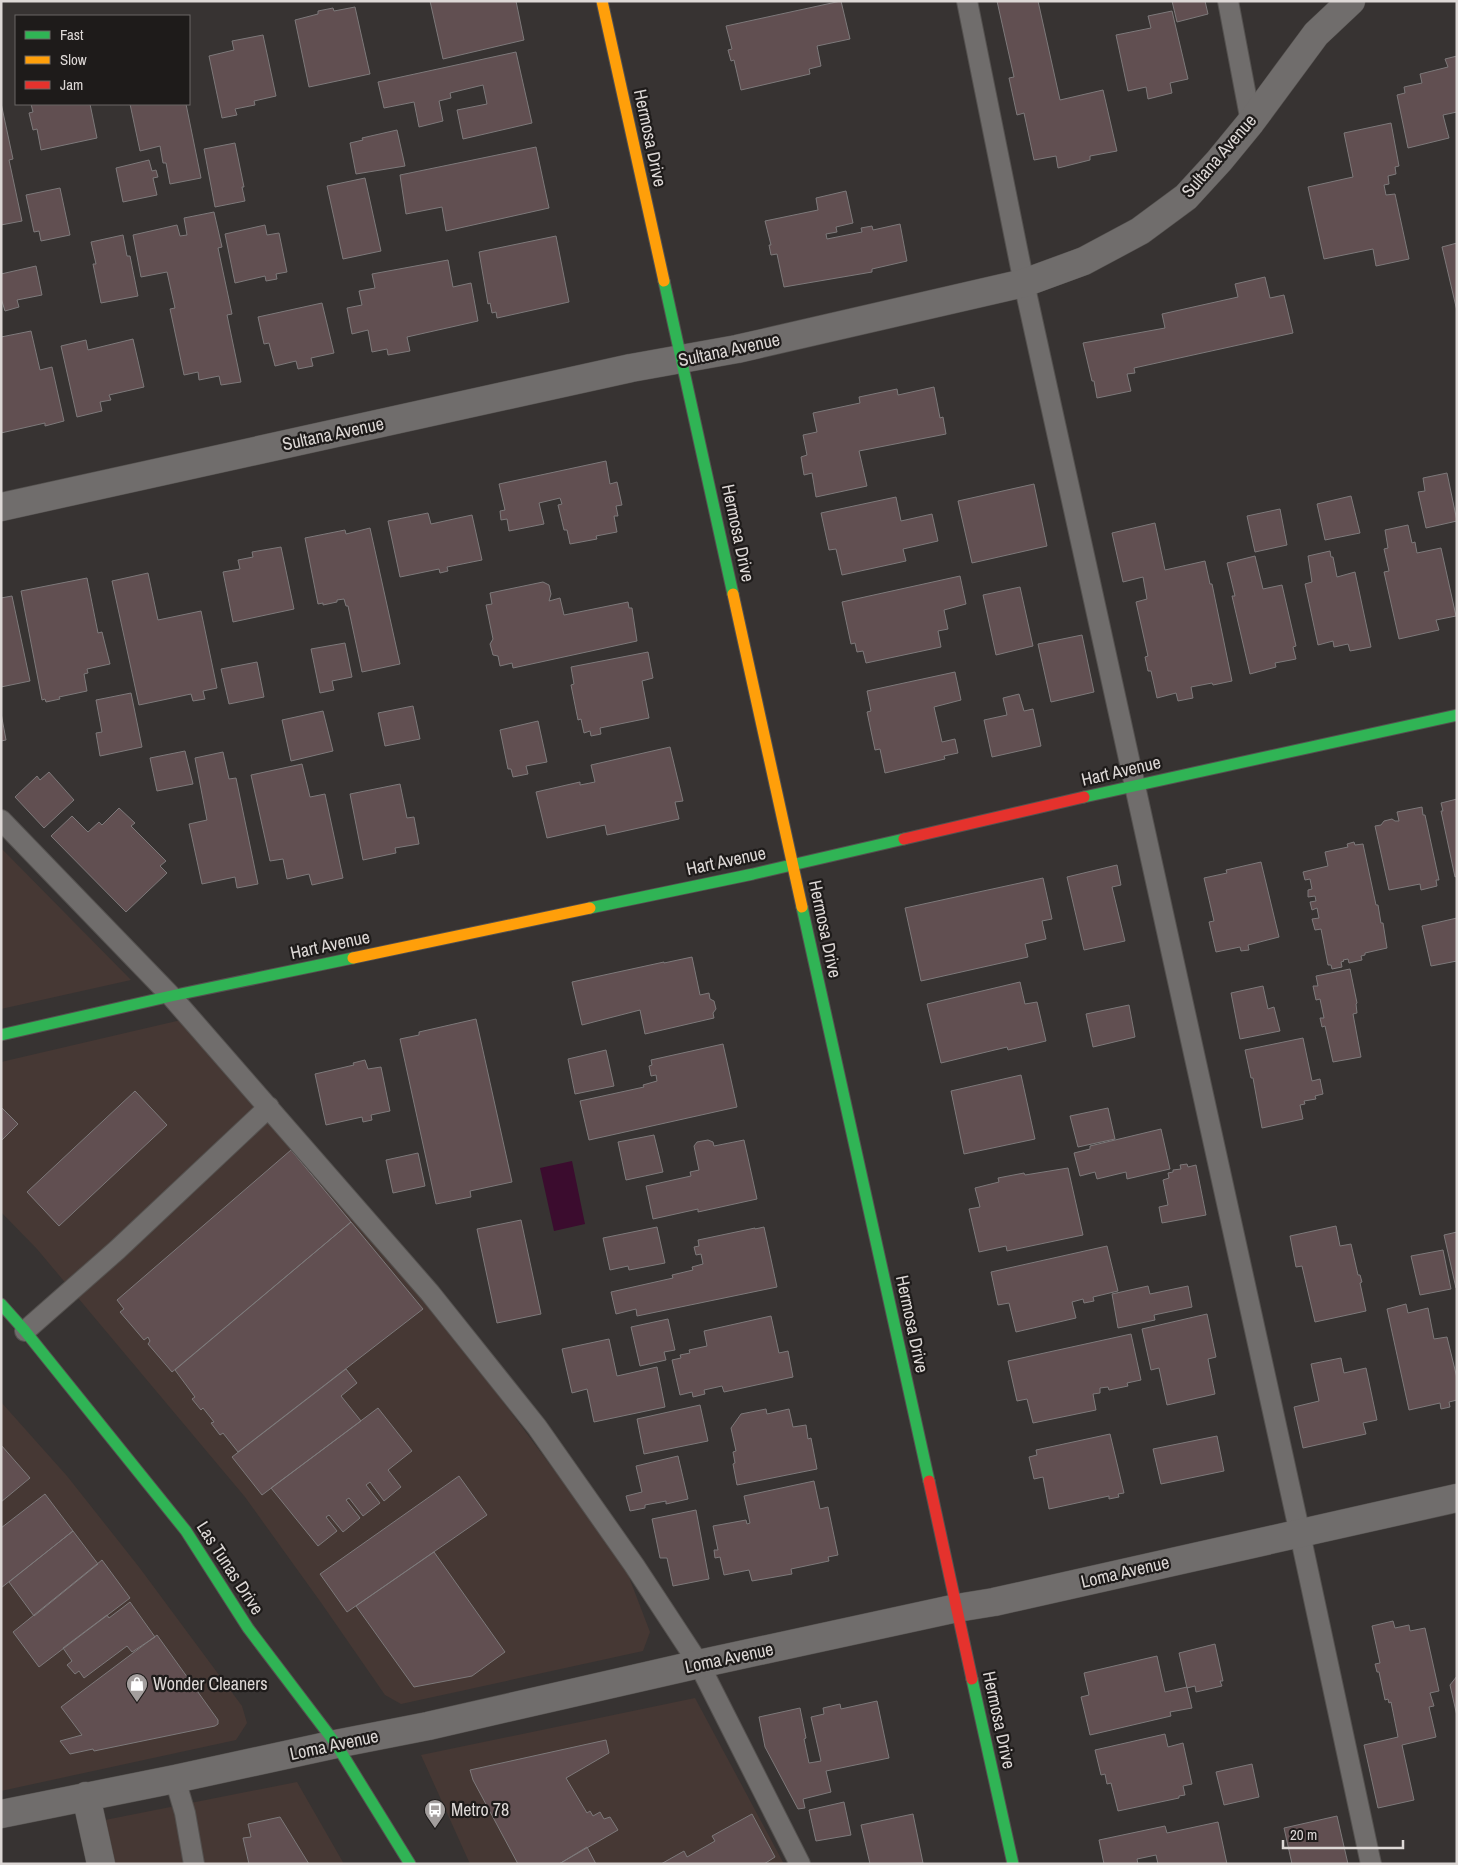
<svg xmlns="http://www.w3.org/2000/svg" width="1458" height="1865" viewBox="0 0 1458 1865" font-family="'Archivo Narrow',sans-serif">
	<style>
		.built { fill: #463834 }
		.water { fill: #3b0c2e }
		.building { fill: #614f51; stroke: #7d797a }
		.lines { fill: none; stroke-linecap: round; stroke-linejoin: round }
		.lane-casing { stroke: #54514f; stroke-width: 22 }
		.street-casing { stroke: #54514f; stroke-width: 29 }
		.fast-casing { stroke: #54514f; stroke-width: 13 }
		.slow-casing { stroke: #54514f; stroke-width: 13 }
		.jam-casing { stroke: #54514f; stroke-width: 13 }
		.lane { stroke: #706d6c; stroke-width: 20 }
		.street { stroke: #706d6c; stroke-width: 28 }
		.fast { stroke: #30b455; stroke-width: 11 }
		.slow { stroke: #ff9f0a; stroke-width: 11 }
		.jam { stroke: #e5322d; stroke-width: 11 }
		.labels { text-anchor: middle; stroke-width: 4.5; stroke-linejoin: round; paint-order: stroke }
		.street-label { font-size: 18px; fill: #ddd8d6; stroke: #1e1b1a }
		.poi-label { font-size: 18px; fill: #ddd8d6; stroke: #1e1b1a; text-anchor: start }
	</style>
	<rect width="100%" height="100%" fill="#373332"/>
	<path class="built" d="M1 848 131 980 1 1009Z
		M181 1020 425 1297 624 1564 650 1632 643 1651 401 1704 385 1695 322 1604 245 1497 37 1249 1 1212V1062Z
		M1 1402 67 1476 139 1567 242 1706 247 1723 236 1740 1 1791Z
		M695 1698 784 1864H470L421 1755Z
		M297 1782 344 1864H115L105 1820Z"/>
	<path class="water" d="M572 1161 585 1224 554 1231 540 1168Z"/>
	<path class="building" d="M430 1H516L524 40 443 59Z
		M841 1 850 39 817 46 821 66 809 69 810 74 741 90 734 60 731 61 728 50 732 49 726 26Z
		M997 1H1038L1060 100 1103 90 1117 151 1090 156V160L1058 168 1056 156 1034 160 1024 113 1017 115 1009 78 1014 77Z
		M1172 1H1205L1208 14 1177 22Z
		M355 7 370 74 309 87 295 20 318 14V11L333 8 334 11Z
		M1172 11 1188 79 1170 83 1172 93 1148 99 1146 87 1128 91 1116 35 1151 28 1148 16Z
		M263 35 276 96 254 101 255 105 235 109 237 115 222 118 209 56 234 50 232 41Z
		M516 52 532 123 463 139 457 110 487 104 483 85 450 93 451 98 439 101 443 121 419 127 414 102 384 108 378 82Z
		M1457 56V112L1443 115 1449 138 1408 148 1397 95 1405 93 1404 87 1422 83 1420 74 1448 67 1445 59Z
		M1 103 13 159 9 160 22 221 1 225Z
		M31 104H90L97 138 41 150 37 129 33 130 29 113 33 112Z
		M130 104H186L201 178 170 184 166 163H163L160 146 140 151Z
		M1391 123 1399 166 1395 167 1396 174 1388 176 1389 184 1384 185 1386 195 1395 194 1409 259 1376 266 1373 249 1324 259 1308 187 1353 177 1344 133Z
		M397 130 405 166 356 174 350 143 363 140 362 138Z
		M235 143 244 187H242L245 201 215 207 204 149Z
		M536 147 549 208 446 231 442 207 406 214 400 175Z
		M149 160 152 171 156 170 158 177 153 178 157 195 123 202 116 168Z
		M365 178 381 251 343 259 327 186Z
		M60 188 70 235 41 241 39 231 34 232 26 195Z
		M846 191 853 223 836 227 837 232 826 234 827 239 862 232 861 228 872 226 873 230 900 224 907 261 872 269V272L784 287 777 254 771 255 769 245H771L765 221 818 210 816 198Z
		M214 212 222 247 218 248 232 314 227 315 241 382 221 385 219 376 199 380 198 372 184 375 170 309 175 308 167 272 141 277 133 235 177 225 180 236 187 235 184 218Z
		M265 225 267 235 279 233 287 272 276 274 277 279 266 281 265 276 235 283 225 234Z
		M123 235 127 256H130L138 296 101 303 93 264H96L91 242Z
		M556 236 569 302 497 318 496 312 492 313 490 303 488 304 479 252Z
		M1457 243V311L1442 247Z
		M448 260 453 287 471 283 478 321 407 337 410 351 388 355 387 349 372 352 368 330 352 334 347 308 362 305 359 291 375 288 372 274Z
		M36 266 42 295 17 300 19 307 5 311 1 298V274Z
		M1265 277 1270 298 1284 295 1293 333 1134 368 1135 373 1127 374 1131 391 1097 398 1094 381H1092L1083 343 1165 328 1162 314 1238 297 1235 284Z
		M322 303 334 353 311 358 313 366 298 369 296 361 275 366 269 343 264 344 258 317Z
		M31 331 40 370 52 367 64 421 45 426V423L1 433V337Z
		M133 339 144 387 109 395 111 400 100 402 102 411 77 417 61 346 86 340 88 350Z
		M934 387 940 418 943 417 946 434 859 451 867 486 816 497 812 473 804 475 801 457 807 455 803 435 817 432 813 413 860 403 859 397 897 389 898 395Z
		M606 461 610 484 617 482 622 505 616 506 618 516H614L617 532 596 536 597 539 570 544 567 530H564L558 505 562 504 560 498 539 503 544 524 509 531 507 519 501 520 500 511 505 510 499 484Z
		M1447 473 1457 521 1426 528 1418 492 1425 491 1423 478Z
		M1034 484 1047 546 972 563 958 501Z
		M1351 496 1360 533 1325 540 1317 504Z
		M896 497 901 521 932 514 938 541 903 549 906 561 842 575 836 549 829 550 821 513Z
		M1280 509 1287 545 1255 552 1247 516Z
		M428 513 431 524 472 515 482 560 447 567 448 571 440 573 439 569 400 577 388 521Z
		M1155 523 1165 570 1205 561 1210 584H1212L1232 681 1213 685 1212 683 1191 687 1193 698 1178 701 1176 693 1157 698 1151 671H1148L1145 657 1148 656 1136 602 1147 599 1143 577 1123 582 1112 533Z
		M1408 525 1412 543 1415 542 1417 553 1441 548 1456 616 1436 620 1439 630 1399 639 1384 572 1389 571 1384 549 1388 548 1385 530Z
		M370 528 400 664 362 672 348 606H346L344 599 337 600V602L323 605V603L318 604 305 538 345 530 346 534Z
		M281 547 294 609 233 622 223 572 240 569 238 560 253 557 252 552Z
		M1330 551 1331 557H1333L1337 577 1355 572 1371 647 1350 651 1348 644 1334 647 1333 641 1318 645 1305 584 1312 582 1308 556Z
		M1255 556 1263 589 1282 585 1296 646 1293 647 1296 659 1275 663 1276 667 1250 674 1232 596H1235L1227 563Z
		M148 573 158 620 201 611 217 688 203 691 205 699 193 701 191 694 139 705 112 581Z
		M960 576 966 604 944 610 948 629 938 631 941 647 866 663 863 651 857 652 855 643 851 644 842 602Z
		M87 578 98 633 102 632 110 664 87 669 88 673 84 674 87 691 59 697 60 699 46 702 45 699 42 700 21 591Z
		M543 582 549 585 551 594 549 601 560 598 564 615 628 602 629 608H632L637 641 513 668 512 663 500 666 498 656 493 655 490 644 493 639 486 605 492 604 490 593Z
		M1020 587 1033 646 996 655 983 595Z
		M12 596 30 681 1 687V598Z
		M1082 635 1094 692 1051 702 1038 644Z
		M345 643 352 677 332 681 334 690 320 693 311 649Z
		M648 652 653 678 642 681 649 718 600 728 601 734 591 736 590 731 584 733 581 719 578 720 571 685 574 684 571 667Z
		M257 662 264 697 229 704 221 669Z
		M955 672 961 700 934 707 942 742 955 739 958 753 944 756 945 759 885 773 880 749 875 750 867 712 871 711 867 691Z
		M131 693 142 747 100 756 96 733 102 732 96 700Z
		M1019 694 1024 711 1033 709 1041 746 992 757 984 720 1007 715 1003 698Z
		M413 706 420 739 385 746 378 713Z
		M323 711 333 751 291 761 282 720Z
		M1 713 6 740 1 741Z
		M538 721 547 762 526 766 528 774 513 777 511 769H508L500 730Z
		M670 747 683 801 675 802 679 819 607 835 605 825 547 838 536 792 580 782V785L595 782 591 765Z
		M185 751 193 784 157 791 150 758Z
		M223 752 229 779 236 778 258 884 237 888 235 877 202 884 189 824 207 820 195 758Z
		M302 764 310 797 325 794 343 878 312 885 309 874 287 879 283 859 270 861 251 775Z
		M49 772 74 800 44 828 15 797 37 776 40 780Z
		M400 784 407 818 414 817 419 844 395 848 396 853 363 860 350 794Z
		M1457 799V876L1455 877 1441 811H1443L1441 803Z
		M1422 807 1423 815H1425L1439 880H1436L1437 886 1421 890 1420 884 1389 890 1375 826 1381 825 1384 821 1392 819 1395 821H1399L1397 812Z
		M119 808 135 823 131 826 166 861 160 866 167 873 126 912 51 836 72 816 88 832 99 822 102 825Z
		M1354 842 1355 845 1363 844 1376 905H1378L1381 923H1383L1387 948 1365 953V955L1361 956 1362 960 1349 963 1348 959 1343 960 1344 961 1341 962 1342 967 1332 969 1331 965H1328L1321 929 1315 930 1312 919 1319 918 1317 908 1312 910 1310 902 1316 901 1315 896 1308 897V890L1312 889 1310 879 1305 880 1303 872 1328 866 1325 852 1348 847 1347 844Z
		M1261 862 1279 937 1248 945 1249 950 1241 951 1240 947 1216 952 1209 922 1214 921 1204 878 1227 873 1226 870Z
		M1117 865 1121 885 1112 887 1125 941 1084 950 1067 877Z
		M1043 878 1052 919 1042 921 1046 939 1025 944 1028 957 921 981 905 908Z
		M1457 918V961L1431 966 1422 926Z
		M692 957 700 995 709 993 710 999 714 1001 716 1009 713 1013 714 1018 645 1034 640 1010 582 1025 572 982 664 962V963Z
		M1350 969 1357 1003 1356 1004 1357 1013 1353 1014 1361 1057 1333 1062 1325 1026 1322 1027 1320 1018H1324L1320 999 1316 1000 1313 986H1318L1316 976Z
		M1020 982 1025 1004 1037 1002 1046 1041 1008 1050 1007 1047 941 1063 927 1004Z
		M1263 986 1268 1009 1274 1007 1280 1031 1240 1039 1231 993Z
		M1129 1005 1135 1037 1093 1047 1086 1014Z
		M476 1019 512 1182 470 1191 471 1197 436 1204 400 1039 419 1035V1032Z
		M1303 1038 1312 1081 1320 1079 1323 1094 1315 1096 1316 1099 1304 1101 1305 1104 1300 1105 1303 1119 1262 1128 1253 1078H1251L1245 1050Z
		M723 1044 737 1107 589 1140 580 1101 644 1087 643 1085 657 1081 656 1075 651 1076 649 1066 652 1065 651 1060Z
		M606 1050 614 1086 575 1094 568 1059Z
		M365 1060 368 1069 381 1067 390 1111 371 1115 372 1120 363 1122 362 1117 326 1125 315 1074 354 1065 353 1063Z
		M1021 1075 1035 1139 964 1154 951 1091Z
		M135 1091 167 1125 59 1226 27 1192Z
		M1 1107 18 1124 1 1141Z
		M1108 1108 1115 1139 1078 1147 1070 1116Z
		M1161 1129 1170 1169 1127 1179 1126 1172 1097 1179 1095 1172 1080 1176 1074 1153 1090 1149V1146Z
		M654 1135 663 1172 626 1180 618 1142Z
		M708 1140 713 1142 714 1146 744 1140 757 1199 698 1212V1209L653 1219 646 1186 691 1176 690 1172 699 1170 694 1146 697 1142Z
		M291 1150 351 1222 172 1372 148 1344 150 1341 148 1337 144 1340 120 1312 124 1309 117 1300Z
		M418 1153 425 1186 393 1193 386 1160Z
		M1187 1164 1188 1167 1196 1165 1206 1215 1162 1223 1159 1207 1168 1205 1163 1180 1169 1178 1168 1173 1173 1172V1170L1181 1169 1180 1165Z
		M1068 1168 1083 1235 1007 1251 1006 1246 979 1252 969 1209 980 1207 975 1188 999 1182 998 1178 1024 1173 1025 1175Z
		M521 1220 541 1314 497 1323 477 1229Z
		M351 1222 423 1309 238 1452 223 1433 220 1435 211 1423 214 1422 203 1408 201 1410 192 1399 195 1397 175 1370Z
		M1336 1226 1340 1246 1351 1244 1358 1275H1360L1362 1282 1360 1283 1366 1311 1315 1322 1302 1266 1296 1267 1290 1236Z
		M657 1227 665 1263 629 1270 628 1266 610 1270 603 1238Z
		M764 1227 777 1287 637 1316 636 1309 616 1314 611 1292 673 1278 672 1275 693 1270 692 1267 703 1264 701 1254 696 1255 694 1247 699 1246 698 1240 755 1228V1229Z
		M1457 1232V1287L1456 1288 1444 1235Z
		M1107 1246 1118 1291 1093 1297 1094 1301 1084 1303 1083 1299 1072 1302 1076 1318 1016 1332 1009 1303 998 1305 991 1272Z
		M1443 1250 1451 1289 1420 1295 1411 1256Z
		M1148 1286 1150 1294 1188 1286 1192 1307 1154 1315 1155 1320 1118 1328 1112 1294Z
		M1406 1304 1408 1313 1428 1308 1434 1339 1447 1337 1457 1378V1400L1449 1402 1450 1407 1441 1409 1440 1403 1409 1410 1387 1309Z
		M1207 1314 1216 1357 1208 1359 1215 1394 1167 1405 1159 1368 1151 1370 1142 1329Z
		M771 1316 779 1353 788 1351 793 1377 724 1392 722 1386 704 1390 705 1394 693 1397 692 1392 680 1395 672 1360 681 1358 680 1355 690 1353 689 1350 707 1346 704 1331Z
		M668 1319 675 1350 664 1352 666 1360 640 1366 631 1327Z
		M1131 1334 1141 1380 1127 1383 1128 1386 1109 1390 1108 1387 1100 1388V1393L1093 1394 1096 1410 1033 1423 1027 1399 1017 1401 1008 1361Z
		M609 1339 617 1376 657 1367 665 1407 594 1422 587 1389 572 1393 562 1349Z
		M1341 1358 1344 1373 1366 1368 1377 1420 1363 1423 1366 1434 1303 1448 1294 1407 1319 1401 1311 1364Z
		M346 1369 357 1383 341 1396 361 1421 262 1495 232 1457Z
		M700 1405 708 1441 644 1454 637 1419Z
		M378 1408 412 1451 388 1470 401 1487 384 1501 370 1482 366 1485 380 1503 363 1516 349 1498 346 1500 360 1518 343 1532 329 1515 326 1517 337 1531 318 1546 271 1488Z
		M766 1409 767 1414 789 1409 793 1427 806 1425 808 1439 811 1438 817 1469 737 1485 733 1464 735 1463 733 1452 736 1451 731 1428 741 1414Z
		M1110 1434 1124 1493 1118 1494 1119 1497 1109 1499V1496L1049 1509 1043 1477 1034 1479 1029 1457 1037 1455 1036 1450Z
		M1217 1436 1224 1471 1161 1484 1153 1449Z
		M1 1445 30 1478 1 1502Z
		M678 1456 688 1499 666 1504V1501L645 1505V1508L630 1511 626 1496 642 1492 636 1466Z
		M459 1476 487 1515 347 1612 320 1574Z
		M814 1481 820 1509 828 1507 838 1555 828 1557 829 1561 791 1569 792 1574 752 1581 749 1570 724 1575 720 1557 715 1558 714 1550H718L713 1526 746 1520 747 1524 750 1523 744 1496Z
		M45 1494 73 1531 1 1588V1528Z
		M696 1510 709 1579 673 1586 667 1558H660L652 1519Z
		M73 1531 98 1564 34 1616 9 1582Z
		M434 1552 505 1652 472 1676 414 1687 356 1606Z
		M102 1560 130 1598 39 1667 13 1632Z
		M130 1602 155 1637 132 1652 127 1646 84 1678 79 1671 75 1674 67 1665 72 1661 63 1648 107 1615 109 1618Z
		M1393 1621 1395 1628 1409 1625 1410 1631 1425 1628 1439 1691 1430 1693 1434 1706 1429 1707 1436 1737 1402 1745 1414 1800 1378 1808 1364 1745 1398 1737 1391 1702 1389 1703 1388 1699 1385 1700 1379 1672H1377L1375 1664 1380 1663 1372 1626Z
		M157 1635 218 1720V1724L215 1726 94 1751 93 1749 70 1754 60 1741 82 1735 61 1707Z
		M1215 1644 1223 1681H1220L1222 1686 1196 1692 1195 1686 1187 1688 1179 1653Z
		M1157 1656 1165 1692 1187 1687 1192 1708 1170 1712 1171 1716 1090 1735 1081 1697 1089 1695 1084 1673Z
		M1457 1676V1716L1450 1685Z
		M877 1701 889 1758 826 1771 831 1792 803 1799 805 1808 798 1809 765 1747 759 1717 800 1708 806 1738 804 1739 809 1763 821 1761 811 1717 824 1714 823 1708 840 1704 841 1709Z
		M1165 1734 1168 1747 1183 1743 1192 1784 1183 1786 1185 1795 1179 1796V1798L1118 1811 1111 1783 1107 1784 1105 1774 1101 1775 1095 1750Z
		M606 1740 609 1753 566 1778 587 1813 590 1811 593 1816 600 1812 604 1819 610 1817 618 1830 559 1864H518L473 1780 470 1770Z
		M1252 1764 1259 1797 1224 1805 1216 1772Z
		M844 1802 851 1835 816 1841 809 1810Z
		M752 1814 775 1857 764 1864H661L684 1851 687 1857 715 1841 712 1836Z
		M913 1814 923 1863 870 1864 861 1825Z
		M1337 1816 1348 1864H1292L1284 1828Z
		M280 1817 309 1864H249L243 1838 251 1837 248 1824Z
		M1218 1822 1227 1864H1158L1156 1855 1137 1859 1138 1864H1104L1099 1840 1165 1826 1167 1833Z
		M587 1847 596 1864H559Z"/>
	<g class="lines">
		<g class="lane-casing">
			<path id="lane" d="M967 1 1024 283 1300 1534 1371 1864
				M1228 1 1251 122
				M1 820 171 996 430 1293 537 1427 634 1565 699 1664 800 1864
				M25 1331 117 1250 269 1107
				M175 1779 185 1813 194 1864"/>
		</g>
		<g class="street-casing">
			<path id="street" d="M1 507 631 368 737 349 1024 283 1084 261 1140 231 1186 197 1219 161 1251 122 1316 34 1351 1
				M86 1796 101 1864
				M1 1814 175 1779 336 1744 428 1726 699 1664 957 1608 994 1602 1457 1498"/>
		</g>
		<g class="fast-casing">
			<path id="fast" d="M664 281 733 594
				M1084 797 1457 715
				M802 907 929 1481
				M590 908 753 874 904 839
				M1 1035 171 996 353 958
				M1 1304 25 1331 186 1531 248 1628 336 1744 410 1864
				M972 1679 1013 1864"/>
		</g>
		<g class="slow-casing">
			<path id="slow" d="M602 1 664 281
				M733 594 802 907
				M353 958 590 908"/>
		</g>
		<g class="jam-casing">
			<path id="jam" d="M904 839 1084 797
				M929 1481 972 1679"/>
		</g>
		<use href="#lane" class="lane"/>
		<use href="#street" class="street"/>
		<use href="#fast" class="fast"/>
		<use href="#slow" class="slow"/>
		<use href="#jam" class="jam"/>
	</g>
	<defs>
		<g id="shop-pin" transform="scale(1.125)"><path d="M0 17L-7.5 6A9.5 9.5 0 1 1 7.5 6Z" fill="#a39e9d" stroke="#1e1b1a"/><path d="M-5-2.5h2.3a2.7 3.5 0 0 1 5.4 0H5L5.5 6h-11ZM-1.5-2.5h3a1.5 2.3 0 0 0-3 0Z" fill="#fff"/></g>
		<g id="bus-pin" transform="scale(1.125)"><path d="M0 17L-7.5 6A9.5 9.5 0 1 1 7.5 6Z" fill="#a39e9d" stroke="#1e1b1a"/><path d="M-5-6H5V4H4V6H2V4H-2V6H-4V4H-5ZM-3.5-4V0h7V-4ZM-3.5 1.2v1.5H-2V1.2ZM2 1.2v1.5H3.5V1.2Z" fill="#fff"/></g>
	</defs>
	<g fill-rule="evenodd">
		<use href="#shop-pin" x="137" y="1684"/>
		<use href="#bus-pin" x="435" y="1810"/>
	</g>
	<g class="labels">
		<g class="street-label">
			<text transform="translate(650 138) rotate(78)" y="6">Hermosa Drive</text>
			<text transform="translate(1219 156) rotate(-49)" y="6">Sultana Avenue</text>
			<text transform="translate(729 350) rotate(-12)" y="6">Sultana Avenue</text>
			<text transform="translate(333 434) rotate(-12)" y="6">Sultana Avenue</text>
			<text transform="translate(738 533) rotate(78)" y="6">Hermosa Drive</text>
			<text transform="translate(1121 771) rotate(-13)" y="6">Hart Avenue</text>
			<text transform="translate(726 861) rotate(-12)" y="6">Hart Avenue</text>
			<text transform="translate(825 929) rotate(78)" y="6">Hermosa Drive</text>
			<text transform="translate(330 945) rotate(-12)" y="6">Hart Avenue</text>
			<text transform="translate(912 1324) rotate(78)" y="6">Hermosa Drive</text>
			<text transform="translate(230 1568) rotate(57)" y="6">Las Tunas Drive</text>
			<text transform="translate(1125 1572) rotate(-13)" y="6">Loma Avenue</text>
			<text transform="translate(729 1658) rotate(-12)" y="6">Loma Avenue</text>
			<text transform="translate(999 1720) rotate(78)" y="6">Hermosa Drive</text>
			<text transform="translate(334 1745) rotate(-12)" y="6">Loma Avenue</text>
		</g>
		<g class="poi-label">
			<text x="153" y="1690">Wonder Cleaners</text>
			<text x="451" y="1816">Metro 78</text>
		</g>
	</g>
	<rect width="1458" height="1865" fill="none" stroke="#ddd8d6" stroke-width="5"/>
	<rect x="15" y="15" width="175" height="90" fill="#1e1b1a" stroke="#6a6765"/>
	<rect x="25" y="31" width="25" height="8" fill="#30b455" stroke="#6a6765"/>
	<text x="60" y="40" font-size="15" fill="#ddd8d6">Fast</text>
	<rect x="25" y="56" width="25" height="8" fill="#ff9f0a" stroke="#6a6765"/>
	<text x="60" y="65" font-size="15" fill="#ddd8d6">Slow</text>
	<rect x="25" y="81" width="25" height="8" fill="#e5322d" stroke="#6a6765"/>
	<text x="60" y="90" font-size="15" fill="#ddd8d6">Jam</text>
	<path d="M1283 1840v8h120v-8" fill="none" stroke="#ddd8d6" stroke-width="2.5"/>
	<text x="1290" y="1840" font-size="15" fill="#ddd8d6" stroke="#1e1b1a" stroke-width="4" paint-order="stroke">20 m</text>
</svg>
